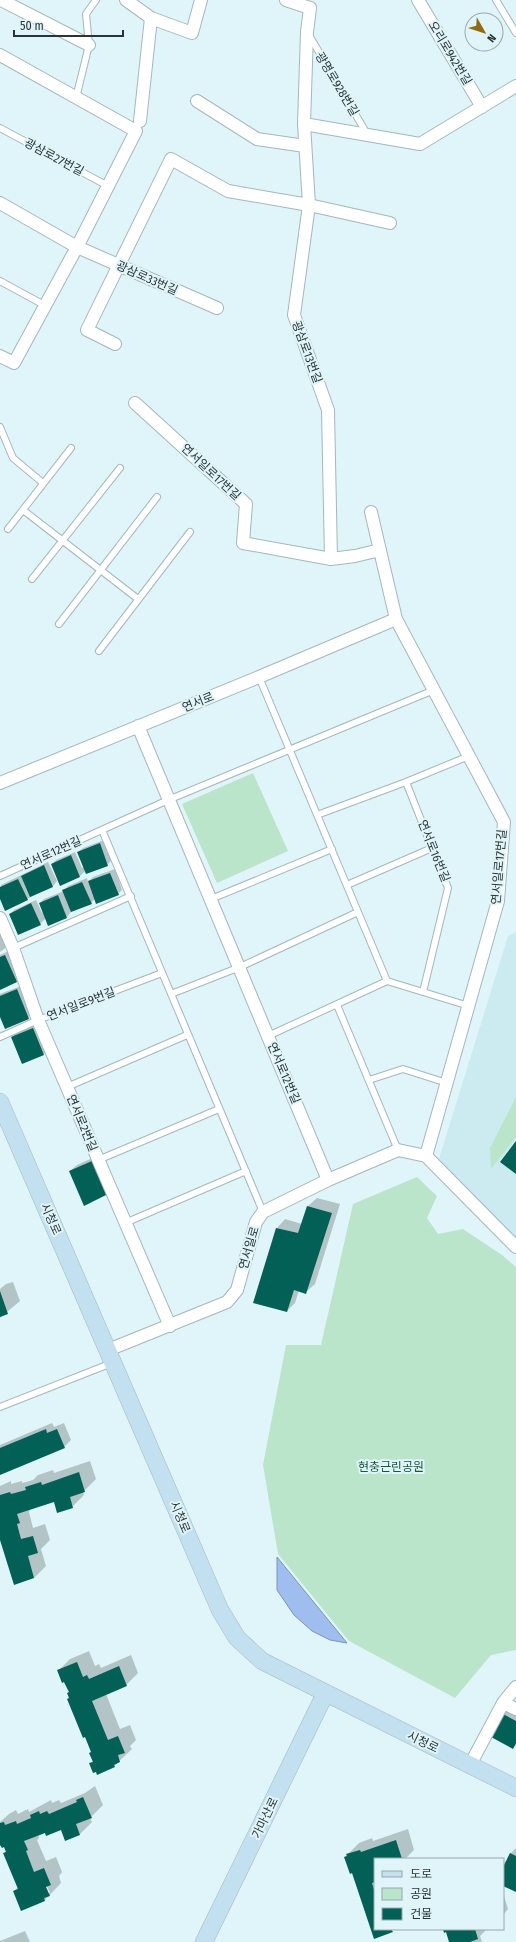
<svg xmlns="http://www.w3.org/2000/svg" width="516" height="1942" viewBox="0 0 516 1942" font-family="'Fira Sans Condensed','Noto Sans KR',sans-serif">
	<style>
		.built { fill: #ccebf0 }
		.green { fill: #bae5ca }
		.water { fill: #9fbeef; stroke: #7c95b7 }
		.shadow { fill: #0003; fill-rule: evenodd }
		.building { fill: #026056 }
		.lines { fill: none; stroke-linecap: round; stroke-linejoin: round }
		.service-casing { stroke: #a4b8bc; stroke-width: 8 }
		.minor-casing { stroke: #a4b8bc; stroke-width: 14 }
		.secondary-casing { stroke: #a4b8bc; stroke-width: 18 }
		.service { stroke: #fff; stroke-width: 6 }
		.minor { stroke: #fff; stroke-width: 12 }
		.secondary { stroke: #c2e0ef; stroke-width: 17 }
		.labels { text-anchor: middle; stroke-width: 4; stroke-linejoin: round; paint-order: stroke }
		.street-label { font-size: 12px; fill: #2b3435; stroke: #e0f5f9 }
		.park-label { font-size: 12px; fill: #175938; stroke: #e0f5f9 }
	</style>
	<rect width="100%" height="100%" fill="#e0f5f9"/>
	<path class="built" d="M516 932V1239L438 1162 508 936Z"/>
	<path class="green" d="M253 773 288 851 217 883 182 804Z
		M516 1097V1137L491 1169 490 1148Z
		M417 1177 437 1196 427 1218 438 1234 463 1229 502 1255 516 1267V1650L491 1655 455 1698 349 1641 278 1554 263 1465 286 1345H321L353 1204Z"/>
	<path class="water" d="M277 1557 347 1643 330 1640 312 1631 294 1615 277 1590Z"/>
	<path class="shadow" d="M104 840 112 860 107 865 85 871 80 876 61 885 52 864 56 860 75 852 82 868 84 867 78 852 83 848Z
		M48 862 57 881 53 886 27 899 0 897 1 885Z
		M115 869 122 890 118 894 95 899 91 903 71 912 67 917 48 925 46 918 40 924 10 914 14 910 36 900 42 913 43 912 40 903 44 899 64 891 68 886 87 878 88 882 93 877Z
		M0 929 8 946 0 952Z
		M9 951 21 977 17 981 0 989V955Z
		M21 986 32 1013 28 1018 0 1014V994Z
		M37 1024 47 1050 43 1055 12 1037 16 1033Z
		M99 1155 114 1187 70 1171 77 1165Z
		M317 1198 340 1204 315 1284 306 1292 299 1290 295 1303 287 1311 254 1302 277 1228 285 1219 302 1224 308 1206Z
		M13 1282 20 1301 0 1318V1289L6 1284Z
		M52 1423 54 1427 64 1423 71 1440 64 1447 0 1474V1445Z
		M90 1461 96 1479 83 1492 84 1495 72 1507 54 1501 30 1508 29 1512 33 1528 45 1524 50 1540 41 1549 46 1566 34 1578 15 1584 0 1536V1486L11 1481V1484L22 1481V1483L33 1480 38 1475 53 1470 54 1473Z
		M89 1651 95 1666 99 1664 101 1668 131 1655 138 1673 126 1685 106 1694 120 1729 130 1725 136 1740 130 1746 132 1749 114 1766 97 1770 90 1764 93 1761 92 1751 70 1698 69 1692 58 1671 70 1659Z
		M508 1710 516 1714V1745L513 1748 503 1714Z
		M95 1786 103 1805 90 1818 92 1822 80 1834 66 1840 61 1829 38 1834 39 1838 37 1840 46 1861 56 1857 62 1872 59 1876 61 1883 45 1900 21 1910 14 1891 18 1887 4 1853 7 1851 0 1842V1822L9 1814 16 1810 18 1814 28 1809 29 1812 51 1800 52 1803 59 1800 61 1803 85 1793ZM45 1882 50 1893H48L44 1883Z
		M408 1829 414 1850 405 1859H375V1929H394L374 1937 353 1872 345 1857 359 1843 372 1838 373 1841Z
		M516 1848V1891L503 1885V1869L511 1853Z
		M503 1893 508 1909 503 1915Z
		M444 1929H487L480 1936 482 1942H450L447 1931Z
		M25 1931 30 1942H0V1941Z"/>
	<path class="building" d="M100 843 108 866 86 874 77 852Z
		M71 855 80 877 60 886 51 864Z
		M44 865 53 887 30 897 21 876Z
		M110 873 119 895 96 904 88 881Z
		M18 879 28 900 5 911 0 899V887Z
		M82 882 92 904 71 912 62 890Z
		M58 895 67 918 48 926 39 903Z
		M31 903 41 925 18 935 9 914Z
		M5 955 17 982 0 990V957Z
		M17 989 29 1019 5 1029 0 1017V996Z
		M33 1028 44 1055 22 1064 11 1037Z
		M516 1141V1174L500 1162Z
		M92 1161 108 1194 84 1206 69 1171Z
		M307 1206 332 1213 306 1294 294 1290 287 1312 253 1303 276 1228 298 1233Z
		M0 1291 8 1314 0 1317Z
		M46 1429 47 1433 57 1429 65 1448 0 1475V1448Z
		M79 1472 85 1492 70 1497 73 1508 57 1513 54 1502 17 1514 20 1523 17 1524 21 1539 33 1536 38 1553 28 1556 34 1578 14 1585 0 1540V1495L10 1492 11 1494 26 1490 25 1487 41 1482 42 1485Z
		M77 1662 83 1677 87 1675 89 1679 119 1666 127 1686 92 1701 108 1740 118 1736 125 1753 118 1755 120 1762 114 1765 115 1767 97 1775 96 1772 93 1773 89 1763 93 1762 89 1753 91 1752 85 1737 83 1738 67 1699 69 1698 67 1693 69 1692 64 1682 62 1683 57 1670Z
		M503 1714 516 1721V1743L513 1749 491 1737Z
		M83 1797 92 1818 76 1824 80 1835 65 1841 61 1830 46 1836 45 1833 24 1841 28 1850 26 1851 34 1872 44 1868 51 1885 46 1887 50 1896 44 1898 45 1901 21 1911 13 1891 18 1889 3 1853 6 1852 4 1847 2 1848 0 1845V1823L4 1822 5 1825 16 1821 17 1824 31 1818 30 1815 39 1811 40 1814 47 1811 49 1814 77 1802 76 1800Z
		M396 1840 402 1859H375V1882L372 1883 375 1893V1929H391L393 1932 374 1939 352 1873 350 1874 344 1857 347 1856 346 1854 360 1850 361 1852Z
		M510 1853 516 1856V1892L503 1886V1867Z
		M443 1929H475L478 1939 470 1942H449L446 1932 444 1933Z"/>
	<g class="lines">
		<g class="service-casing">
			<path id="service" d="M496 0 516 33
				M309 35 367 134
				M76 98 89 45 86 14 96 0
				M0 128 108 186
				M0 281 46 306
				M0 427 13 458 43 483
				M23 510 138 599
				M8 529 71 448
				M32 579 120 468
				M59 624 157 497
				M99 651 190 532
				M259 677 387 981
				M406 782 448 888 423 992
				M317 815 406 782 469 756
				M102 830 263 1212
				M0 876 168 800 434 690
				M347 885 432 848
				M211 899 332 849
				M13 948 131 896
				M171 994 240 967 358 912
				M337 1005 398 1150
				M268 1036 387 981 469 1006
				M0 1037 38 1020 162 973
				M369 1080 403 1069 447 1083
				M67 1087 187 1035
				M98 1160 219 1109
				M125 1223 246 1171
				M0 1407 112 1363"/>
		</g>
		<g class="minor-casing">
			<path id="minor" d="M1 0 89 45
				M126 0 151 18 192 33 201 0
				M286 0 310 8 307 32 304 124 309 205 294 315 328 410 331 559
				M418 0 482 107
				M0 55 136 131 77 247 14 363 0 356
				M197 101 257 139 305 146
				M140 121 151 18
				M304 124 420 144 516 86
				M0 203 77 247 217 308
				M115 344 87 330 171 159 228 191 309 205 390 223
				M135 403 246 504 243 543 331 559 355 556 380 550
				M371 512 396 619 504 822 498 901 426 1156
				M138 726 328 1180
				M0 783 259 677 396 619
				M0 918 13 948 38 1020 170 1326
				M108 1350 227 1302 237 1290 256 1222 263 1212 328 1180 398 1150 426 1156 516 1247
				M503 1703 516 1709
				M470 1765 503 1703 516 1687"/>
		</g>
		<g class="secondary-casing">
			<path id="secondary" d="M0 1102 220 1610 237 1638 262 1661 516 1788
				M204 1942 325 1694"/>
		</g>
		<use href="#service" class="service"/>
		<use href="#minor" class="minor"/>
		<use href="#secondary" class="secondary"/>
	</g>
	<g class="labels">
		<g class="street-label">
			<text transform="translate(450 53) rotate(59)" y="4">오리로942번길</text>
			<text transform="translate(337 84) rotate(59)" y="4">광명로928번길</text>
			<text transform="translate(54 157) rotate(28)" y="4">광삼로27번길</text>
			<text transform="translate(147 278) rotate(24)" y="4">광삼로33번길</text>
			<text transform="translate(307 352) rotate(70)" y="4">광삼로13번길</text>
			<text transform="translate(211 472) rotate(43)" y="4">연서일로17번길</text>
			<text transform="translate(198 702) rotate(-22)" y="4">연서로</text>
			<text transform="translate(434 851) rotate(68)" y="4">연서로16번길</text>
			<text transform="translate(51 853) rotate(-24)" y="4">연서로12번길</text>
			<text transform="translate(499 867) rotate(-85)" y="4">연서일로17번길</text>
			<text transform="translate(81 1004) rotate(-21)" y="4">연서일로9번길</text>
			<text transform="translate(284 1073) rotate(67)" y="4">연서로12번길</text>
			<text transform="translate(82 1123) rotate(67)" y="4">연서로2번길</text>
			<text transform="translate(51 1219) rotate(66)" y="4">시청로</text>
			<text transform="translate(249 1248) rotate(-74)" y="4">연서일로</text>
			<text transform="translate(180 1517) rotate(67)" y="4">시청로</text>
			<text transform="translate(423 1742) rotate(26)" y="4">시청로</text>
			<text transform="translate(265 1818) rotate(-64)" y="4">가마산로</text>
		</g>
		<g class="park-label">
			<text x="391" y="1471">현충근린공원</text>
		</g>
	</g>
	<rect x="374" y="1858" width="130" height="72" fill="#e0f5f9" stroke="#98a8ab"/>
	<rect x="382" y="1871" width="20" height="6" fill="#c2e0ef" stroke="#98a8ab"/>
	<text x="410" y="1878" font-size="12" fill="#2b3435">도로</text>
	<rect x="382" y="1888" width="20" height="12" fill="#bae5ca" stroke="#98a8ab"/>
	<text x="410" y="1898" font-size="12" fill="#2b3435">공원</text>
	<rect x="382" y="1908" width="20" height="12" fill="#026056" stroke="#98a8ab"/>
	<text x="410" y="1918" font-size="12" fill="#2b3435">건물</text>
	<g transform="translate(484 32) rotate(129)"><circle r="19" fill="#e0f5f9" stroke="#98a8ab"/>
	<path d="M0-3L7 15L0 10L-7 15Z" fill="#926a13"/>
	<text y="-6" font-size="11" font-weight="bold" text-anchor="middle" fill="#2b3435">N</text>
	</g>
	<path d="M14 30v6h109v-6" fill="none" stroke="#2b3435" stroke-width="2"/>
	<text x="20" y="30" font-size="12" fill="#2b3435" stroke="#e0f5f9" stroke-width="3" paint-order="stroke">50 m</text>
</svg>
